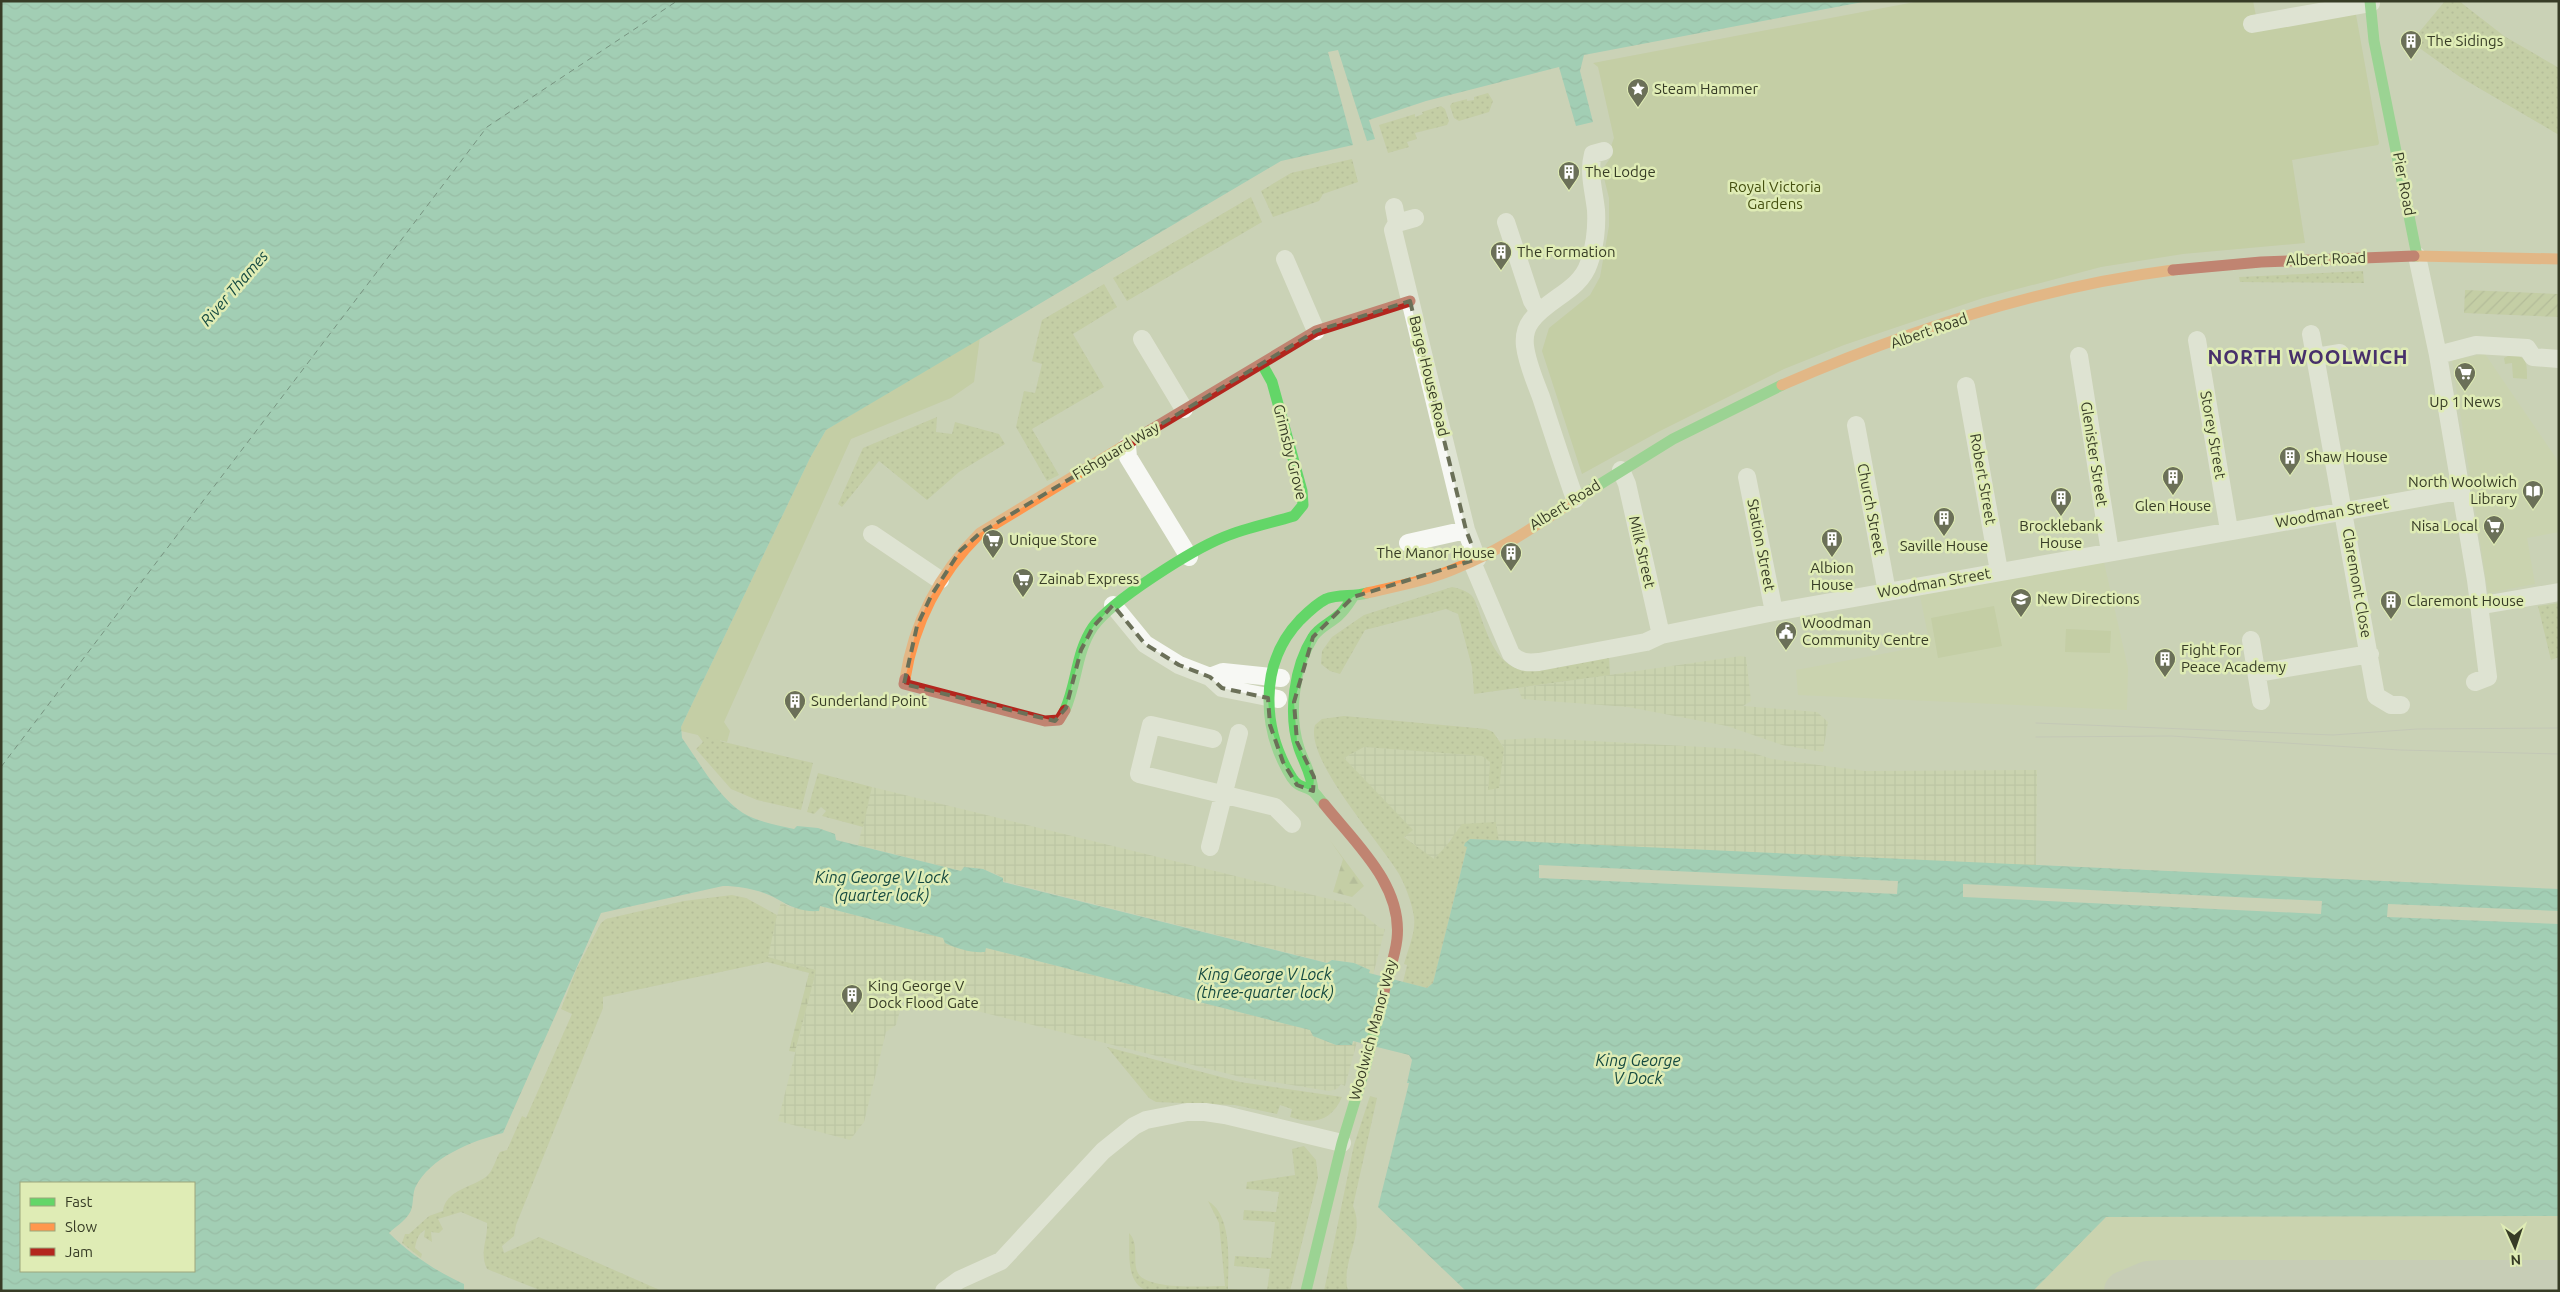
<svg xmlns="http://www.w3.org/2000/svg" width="2560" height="1292" viewBox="0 0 2560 1292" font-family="Ubuntu,sans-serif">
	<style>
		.built { fill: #c9d5a6 }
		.industrial { fill: url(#industrial-grid) }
		.grass { fill: url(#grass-dots) }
		.forest { fill: url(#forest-firs) }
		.wetland { fill: url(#wetland-marsh) }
		.park { fill: #bcc991 }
		.garden { fill: url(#garden-furrows) }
		.water { fill: url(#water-waves); fill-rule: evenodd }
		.pier { fill: #cbd2b6 }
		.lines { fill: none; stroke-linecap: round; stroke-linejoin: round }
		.ferry { stroke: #144940; stroke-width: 1; stroke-dasharray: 6 5; stroke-linecap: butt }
		.taxiway { stroke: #c3c8b6; stroke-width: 40 }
		.street { stroke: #f7f8f4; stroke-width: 18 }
		.fast { stroke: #63d668; stroke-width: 11 }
		.slow { stroke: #ff974d; stroke-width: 11 }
		.jam { stroke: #b3261e; stroke-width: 11 }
		.tram { stroke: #bbbdb5; stroke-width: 1 }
		.marked { fill: none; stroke: #6b7058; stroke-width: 4; stroke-dasharray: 10 6; stroke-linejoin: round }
		.labels { text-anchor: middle; stroke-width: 5; stroke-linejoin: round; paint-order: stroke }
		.poi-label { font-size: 15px; fill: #373c26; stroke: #dfecb5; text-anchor: start }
		.street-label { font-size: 15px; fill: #373c26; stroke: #dfecb5 }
		.park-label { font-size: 15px; fill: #455010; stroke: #dfecb5 }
		.water-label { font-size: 16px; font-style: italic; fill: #144940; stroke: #dfecb5 }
		.district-label { font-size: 20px; font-weight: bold; letter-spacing: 1px; fill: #47306b; stroke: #dfecb5 }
	</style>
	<defs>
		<pattern id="industrial-grid" width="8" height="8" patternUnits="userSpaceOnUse" patternTransform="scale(1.25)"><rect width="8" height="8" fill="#c9d5a6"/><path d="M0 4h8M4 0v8" fill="none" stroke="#adb88f"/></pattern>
		<pattern id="grass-dots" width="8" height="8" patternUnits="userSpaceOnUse" patternTransform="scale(1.25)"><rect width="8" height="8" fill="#bcc991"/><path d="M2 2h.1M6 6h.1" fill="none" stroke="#9aa476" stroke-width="1.8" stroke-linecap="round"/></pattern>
		<pattern id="forest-firs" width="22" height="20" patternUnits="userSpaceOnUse" patternTransform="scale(1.25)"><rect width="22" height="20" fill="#bcc991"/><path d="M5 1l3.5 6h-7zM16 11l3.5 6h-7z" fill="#9aa476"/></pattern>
		<pattern id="wetland-marsh" width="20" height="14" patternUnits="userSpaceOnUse" patternTransform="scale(1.25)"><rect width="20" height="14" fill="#bcc991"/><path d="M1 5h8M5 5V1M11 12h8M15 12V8" fill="none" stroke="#9aa476"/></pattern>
		<pattern id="garden-furrows" width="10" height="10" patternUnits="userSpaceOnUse" patternTransform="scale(1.25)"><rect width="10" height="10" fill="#bcc991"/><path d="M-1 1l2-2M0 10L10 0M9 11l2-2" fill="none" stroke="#9aa476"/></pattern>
		<pattern id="water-waves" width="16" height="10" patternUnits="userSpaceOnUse" patternTransform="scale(1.25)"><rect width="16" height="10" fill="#71cab2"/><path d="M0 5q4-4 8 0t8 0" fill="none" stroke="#5ea591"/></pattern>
	</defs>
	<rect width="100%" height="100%" fill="#cbd2b6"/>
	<path class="built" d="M2485 354 2556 458 2559 472V532L2527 538 2535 584 2488 593 2452 360Z
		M2103 558 2128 668 2127 710 1798 695 1796 670 1930 645 1919 591Z
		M2559 1216V1291H2033L2106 1217Z"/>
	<path class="industrial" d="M1741 656 1746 657 1751 701 1743 706 1817 712 1828 722 1823 752 1782 745 1727 726 1628 707 1522 699 1518 688Z
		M1537 738 1740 749 1772 759 1865 771 2037 770 2036 866 1499 841 1496 822 1449 839 1448 845 1434 860 1404 836 1412 830 1344 758 1364 747 1483 756 1490 762 1488 789 1504 748 1499 740Z
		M872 787 1350 904 1380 928 1385 929 1373 975 1369 973 1370 970 1354 963 1332 960 1328 963 1003 881 998 875 983 869 964 867 961 871 858 845Z
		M781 902 791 908 820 906 944 938V941L960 949 985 952 986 948 1311 1030 1313 1036 1336 1045 1357 1042 1345 1086 1341 1084 1337 1089 1329 1091 1241 1077 905 993 896 1025 886 1032 864 1122 850 1140 778 1121 816 970 768 957 767 951Z"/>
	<path class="grass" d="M2445 1H2459L2504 36 2559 68V135L2460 77 2411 42Z
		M1488 93 1493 101 1489 112 1459 121 1454 118 1450 106 1452 103 1467 99V101L1474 100V97Z
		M1441 106 1445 109 1449 121 1447 125 1415 133 1417 139 1407 142 1409 147 1388 153 1379 125 1415 114V117L1423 114 1422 112Z
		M1352 159 1358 182 1323 194 1319 201 1273 217 1261 191 1291 173Z
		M1251 197 1262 222 1127 301 1113 278Z
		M2363 271 2364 283 2240 282 2239 277Z
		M1104 284 1117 307 1073 334 1104 387 1032 429 1059 475 1047 481 1016 427 1024 391 1035 393 1042 364 1032 361 1042 320Z
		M937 417 936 432 952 434 955 422 999 434 1005 444 959 472 927 500 879 461 842 507 838 504 863 448Z
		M842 439 745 619 720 741 813 763 801 810 757 800 731 789 696 749 703 742 689 723Z
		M1452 587C1461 589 1472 592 1475 601 1485 625 1493 668 1526 670L1609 656 1610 675 1474 694 1472 667 1458 614 1446 609 1365 630 1340 674 1330 671 1321 664 1322 651 1332 637 1364 615Z
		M2559 603V657L2551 660 2538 606Z
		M1344 716 1486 729 1493 732 1504 748 1499 788 1488 790 1490 762 1482 756 1364 747 1344 758 1413 830 1404 837 1434 859 1447 845 1462 824 1496 822 1499 841 1470 839 1467 847 1433 983 1427 988 1403 982 1407 965 1404 964C1408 949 1416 932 1414 917 1412 903 1406 887 1399 874 1381 843 1304 759 1315 725L1322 719Z
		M818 773 872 787 863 827 822 816 826 811 821 807 814 814 807 812Z
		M732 895 746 898 777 915 768 957 816 970 814 979 808 977 809 973 767 962 603 997V1008L516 1225 514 1236 502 1246 504 1253 539 1237 662 1291H542L487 1269C479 1252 488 1240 487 1223L461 1212 438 1219 443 1229 439 1233 431 1232 432 1242 424 1237 425 1230C418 1233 416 1242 415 1248L422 1254 421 1258 402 1243 405 1234H409L429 1216 443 1211C445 1190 474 1187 487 1176 493 1171 496 1158 500 1152L507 1150 522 1116 526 1118 572 1014 561 1009 577 968 601 923 606 919 684 901Z
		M1107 1047 1240 1082 1342 1097C1332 1121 1313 1125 1290 1117L1292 1109 1280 1105 1277 1114 1235 1105 1156 1102 1149 1098Z
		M1370 1096 1377 1098 1353 1206C1366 1235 1340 1261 1348 1291H1324L1354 1145Z
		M1304 1146 1316 1160 1318 1178 1290 1291H1267L1270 1269 1234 1266 1235 1256 1271 1258 1275 1222 1243 1220 1244 1210 1276 1212 1279 1192 1246 1189 1247 1182 1295 1175 1292 1149Z
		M1208 1201C1233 1216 1228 1263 1228 1289L1254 1291H1148C1125 1284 1130 1253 1129 1233 1139 1243 1133 1259 1137 1271 1143 1291 1207 1286 1225 1286L1219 1223Z"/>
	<path class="forest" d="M1329 839 1364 886 1352 897 1333 892 1343 859Z"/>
	<path class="wetland" d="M808 977 814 979 795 1052 789 1051Z"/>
	<path class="park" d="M1920 1H2253L2258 26 2355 9 2379 143 2378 145 2292 160 2305 243 2183 254 2101 267 1983 298 1844 345 1784 369 1660 431 1582 474 1542 351 1549 328 1590 295 1600 277 1609 226V198L1602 170 1613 154 1611 146 1614 138 1598 67 1593 63Z
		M980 337 974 382 951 398 851 439 724 722 730 731 727 742 681 731V727L810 458 826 430Z
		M2512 354C2528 357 2527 365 2527 379L2513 378 2512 363 2505 364 2504 358Z
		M1994 606 2002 646 1938 658 1931 618Z
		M2066 629 2111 631 2110 653 2065 652Z"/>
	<path class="garden" d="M2465 290 2559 294V317L2464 313Z"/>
	<path class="water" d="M1 1H1868L1584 55 1580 71 1593 122 1576 126 1559 67 1426 101 1369 120 1375 139 1367 141 1338 50 1328 52 1353 145 1281 161 826 430 810 458 681 727 682 738C700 763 717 796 743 813 758 822 777 825 794 829L797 826 818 828 835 834 836 840 961 871 964 867 983 869 1003 878V882L1327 963 1332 960 1354 963 1370 970 1369 973 1427 988 1433 983 1467 847 1464 846 1465 843 1470 839 2559 889V1216L2106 1217 2033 1291H1466L1378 1207 1409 1083H1407L1412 1060 1409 1055 1353 1041 1352 1045H1336L1313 1036 1310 1030 986 948 985 952C971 953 958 949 945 943L943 938 820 906 819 911C802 912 791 907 777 899 761 890 741 886 723 886L601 913 503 1133C472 1141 430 1157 415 1188 412 1196 414 1208 409 1214 405 1221 395 1227 389 1233 411 1255 436 1271 464 1284V1291H1ZM21 1183H194V1271H21Z"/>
	<path class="pier" d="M1539 865 1898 881 1897 894 1539 878Z
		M1963 884 2322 901 2321 914 1963 897Z
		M2388 904 2559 911V924L2387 917Z"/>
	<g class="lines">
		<path class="ferry" d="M1 767 487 127 677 1"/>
		<path class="taxiway" d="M2124 1291 2148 1281 2164 1280H2559"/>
		<path class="street" d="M2252 24 2371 3
			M1394 207 1397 223
			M1415 218 1397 223 1393 230 1466 530 1477 559
			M1506 222 1532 301 1539 312
			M2417 256 2438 355 2476 580 2488 677 2475 682
			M1285 259 1316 331
			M2311 334 2376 696 2391 705H2401
			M1142 339 1184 409
			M2197 340 2229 530
			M2438 355 2476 345 2527 348 2533 357 2559 359
			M2079 356 2110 552
			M2316 357 2340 353
			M1966 386 1999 571
			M1856 425 1887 592
			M1127 446 1128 457 1189 557
			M1621 470 1627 484 1661 635
			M1747 477 1774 612
			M1575 499C1563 465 1552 431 1541 397 1535 381 1527 363 1525 346 1524 337 1525 329 1531 321 1548 298 1580 291 1589 263 1595 246 1597 228 1596 210 1594 191 1588 173 1593 154L1604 151
			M872 534 940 580
			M1408 543 1466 530
			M1472 562 1511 654C1520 663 1527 663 1539 662L1646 642 1661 635 1774 612 2459 491
			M2478 603 2489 604 2559 592
			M1113 605 1145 644 1179 665 1210 677 1222 688 1278 699
			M2251 640 2261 701
			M2257 673 2370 654
			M1210 677 1223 672 1281 678
			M1213 739 1151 725 1139 774 1275 807 1292 824
			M1210 847 1239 733
			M944 1291 959 1280 1001 1261 1103 1151 1134 1126 1146 1120 1187 1112H1205L1225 1115 1342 1143"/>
		<path class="fast" d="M2370 1 2374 41 2417 256H2414
			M1581 496 1673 439 1782 385
			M1065 710C1077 683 1076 652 1093 627 1112 600 1192 550 1224 537 1246 528 1271 523 1294 516L1303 505 1302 491 1272 382 1262 364
			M1313 791C1312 774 1304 763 1299 748 1288 714 1294 667 1313 637 1319 627 1331 623 1339 615 1345 610 1349 603 1353 597
			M1324 804C1320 800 1316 793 1311 790 1303 786 1298 787 1292 778 1262 730 1258 664 1300 620 1308 612 1316 604 1326 599 1338 594 1354 597 1367 593
			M1306 1291 1342 1143 1365 1068 1383 996"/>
		<path class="slow" d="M2417 256 2559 259
			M1782 385C1906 331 2039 287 2173 270
			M1367 593C1398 586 1430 580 1459 567 1502 550 1542 521 1581 496
			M905 679C914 621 939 574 980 533L1122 447"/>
		<path class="jam" d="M2173 270 2261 262 2414 256
			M1122 447 1316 331 1410 301
			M905 679 904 684 1045 721 1059 720 1065 710
			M1324 804C1355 843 1403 885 1397 939 1395 958 1387 977 1383 996"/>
		<path class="tram" d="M2036 723 2333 735 2417 729 2559 728
			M2036 737 2171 736 2400 750 2559 754"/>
	</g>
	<path d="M0 0H2560V1292H0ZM1410 301 1466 530 1477 559 1353 597 1313 637 1294 702 1297 742 1314 777 1313 791 1297 785 1283 762 1270 725 1268 698 1222 688 1210 677 1179 665 1145 644 1113 605 1093 627 1081 650 1066 708 1055 721 904 684 917 626 931 596 960 551 980 533 1316 331Z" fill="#cbd2b6" fill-opacity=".55" fill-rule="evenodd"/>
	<path class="marked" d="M1410 301 1466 530 1477 559 1353 597 1313 637 1294 702 1297 742 1314 777 1313 791 1297 785 1283 762 1270 725 1268 698 1222 688 1210 677 1179 665 1145 644 1113 605 1093 627 1081 650 1066 708 1055 721 904 684 917 626 931 596 960 551 980 533 1316 331Z"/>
	<defs>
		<g id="building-pin" transform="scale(1.125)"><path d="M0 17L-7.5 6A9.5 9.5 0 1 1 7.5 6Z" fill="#6b7058" stroke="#dfecb5"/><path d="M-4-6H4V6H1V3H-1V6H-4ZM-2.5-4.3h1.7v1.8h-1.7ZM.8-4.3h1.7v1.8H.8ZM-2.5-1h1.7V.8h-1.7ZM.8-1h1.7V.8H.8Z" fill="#fff"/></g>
		<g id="sight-pin" transform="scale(1.125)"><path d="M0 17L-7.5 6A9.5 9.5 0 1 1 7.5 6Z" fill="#6b7058" stroke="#dfecb5"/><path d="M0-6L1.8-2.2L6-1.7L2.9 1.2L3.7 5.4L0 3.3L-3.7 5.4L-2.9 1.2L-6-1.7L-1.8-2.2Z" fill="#fff"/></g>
		<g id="supermarket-pin" transform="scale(1.125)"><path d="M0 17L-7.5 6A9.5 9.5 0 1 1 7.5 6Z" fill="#6b7058" stroke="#dfecb5"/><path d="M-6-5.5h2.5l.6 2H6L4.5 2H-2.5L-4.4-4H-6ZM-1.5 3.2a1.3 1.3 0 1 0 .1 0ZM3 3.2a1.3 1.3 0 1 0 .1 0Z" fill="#fff"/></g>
		<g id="library-pin" transform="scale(1.125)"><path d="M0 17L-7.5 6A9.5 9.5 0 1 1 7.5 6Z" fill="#6b7058" stroke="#dfecb5"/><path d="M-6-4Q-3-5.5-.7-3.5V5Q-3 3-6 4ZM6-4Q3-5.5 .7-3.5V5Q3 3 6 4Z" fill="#fff"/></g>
		<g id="school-pin" transform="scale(1.125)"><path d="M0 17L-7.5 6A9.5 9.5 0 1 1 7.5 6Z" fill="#6b7058" stroke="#dfecb5"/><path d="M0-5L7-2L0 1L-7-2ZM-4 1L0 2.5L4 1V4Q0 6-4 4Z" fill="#fff"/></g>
		<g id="civic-pin" transform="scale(1.125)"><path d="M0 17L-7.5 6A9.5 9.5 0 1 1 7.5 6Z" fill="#6b7058" stroke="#dfecb5"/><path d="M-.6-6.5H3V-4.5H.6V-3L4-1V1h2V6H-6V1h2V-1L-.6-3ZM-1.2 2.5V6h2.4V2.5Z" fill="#fff"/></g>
	</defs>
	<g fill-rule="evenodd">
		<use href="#building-pin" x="2411" y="41"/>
		<use href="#sight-pin" x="1638" y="89"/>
		<use href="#building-pin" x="1569" y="172"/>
		<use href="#building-pin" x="1501" y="252"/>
		<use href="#supermarket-pin" x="2465" y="373"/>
		<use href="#building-pin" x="2290" y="457"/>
		<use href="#building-pin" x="2173" y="477"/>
		<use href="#library-pin" x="2533" y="491"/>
		<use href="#building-pin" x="2061" y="498"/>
		<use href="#building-pin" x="1944" y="518"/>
		<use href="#supermarket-pin" x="2494" y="526"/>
		<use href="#building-pin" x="1832" y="539"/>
		<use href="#supermarket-pin" x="993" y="540"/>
		<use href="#building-pin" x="1511" y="553"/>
		<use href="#supermarket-pin" x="1023" y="579"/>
		<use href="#school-pin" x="2021" y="599"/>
		<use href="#building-pin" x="2391" y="601"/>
		<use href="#civic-pin" x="1786" y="632"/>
		<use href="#building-pin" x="2165" y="659"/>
		<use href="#building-pin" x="795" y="701"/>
		<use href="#building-pin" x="852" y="995"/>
	</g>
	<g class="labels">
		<g class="poi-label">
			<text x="2427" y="46">The Sidings</text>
			<text x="1654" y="94">Steam Hammer</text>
			<text x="1585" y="177">The Lodge</text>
			<text x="1517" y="257">The Formation</text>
			<text x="2465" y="407" text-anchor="middle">Up 1 News</text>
			<text x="2306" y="462">Shaw House</text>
			<text x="2517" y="487" text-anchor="end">North Woolwich<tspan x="2517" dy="17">Library</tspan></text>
			<text x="2173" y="511" text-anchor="middle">Glen House</text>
			<text x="2061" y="531" text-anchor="middle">Brocklebank<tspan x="2061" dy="17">House</tspan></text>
			<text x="2478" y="531" text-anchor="end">Nisa Local</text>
			<text x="1009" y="545">Unique Store</text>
			<text x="1944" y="551" text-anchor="middle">Saville House</text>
			<text x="1495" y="558" text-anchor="end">The Manor House</text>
			<text x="1832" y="573" text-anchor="middle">Albion<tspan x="1832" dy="17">House</tspan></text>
			<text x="1039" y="584">Zainab Express</text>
			<text x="2037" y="604">New Directions</text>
			<text x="2407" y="606">Claremont House</text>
			<text x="1802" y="628">Woodman<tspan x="1802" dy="17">Community Centre</tspan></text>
			<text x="2181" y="655">Fight For<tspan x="2181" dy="17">Peace Academy</tspan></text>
			<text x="811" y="706">Sunderland Point</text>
			<text x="868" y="991">King George V<tspan x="868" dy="17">Dock Flood Gate</tspan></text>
		</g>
		<g class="street-label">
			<text transform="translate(2404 184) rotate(79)" y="5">Pier Road</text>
			<text transform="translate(2326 259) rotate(-2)" y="5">Albert Road</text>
			<text transform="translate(1929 331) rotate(-19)" y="5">Albert Road</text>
			<text transform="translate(1429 376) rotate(76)" y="5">Barge House Road</text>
			<text transform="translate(2213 435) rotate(80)" y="5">Storey Street</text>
			<text transform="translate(1116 451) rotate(-31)" y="5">Fishguard Way</text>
			<text transform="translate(1290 452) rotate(76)" y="5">Grimsby Grove</text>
			<text transform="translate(2094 454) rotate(81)" y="5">Glenister Street</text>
			<text transform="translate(1983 479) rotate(80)" y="5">Robert Street</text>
			<text transform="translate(1565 505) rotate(-32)" y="5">Albert Road</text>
			<text transform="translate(1871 509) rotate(79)" y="5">Church Street</text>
			<text transform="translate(2332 513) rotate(-10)" y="5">Woodman Street</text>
			<text transform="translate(1761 545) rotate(79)" y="5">Station Street</text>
			<text transform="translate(1642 552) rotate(77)" y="5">Milk Street</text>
			<text transform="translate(1934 583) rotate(-10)" y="5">Woodman Street</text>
			<text transform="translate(2357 583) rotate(80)" y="5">Claremont Close</text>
			<text transform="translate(1373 1030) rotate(-75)" y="5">Woolwich Manor Way</text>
		</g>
		<g class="park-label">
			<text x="1775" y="192">Royal Victoria<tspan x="1775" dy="17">Gardens</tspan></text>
		</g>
		<g class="water-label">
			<text transform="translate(234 288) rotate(-49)" y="6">River Thames</text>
			<text x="882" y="883">King George V Lock<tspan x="882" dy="18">(quarter lock)</tspan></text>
			<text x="1265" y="980">King George V Lock<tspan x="1265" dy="18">(three-quarter lock)</tspan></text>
			<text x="1638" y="1066">King George<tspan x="1638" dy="18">V Dock</tspan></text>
		</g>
		<g class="district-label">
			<text x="2308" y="364">NORTH WOOLWICH</text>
		</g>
	</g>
	<rect width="2560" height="1292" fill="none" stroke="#373c26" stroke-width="5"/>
	<rect x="20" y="1182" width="175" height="90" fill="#dfecb5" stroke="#9ca67c"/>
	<rect x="30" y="1198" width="25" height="8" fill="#63d668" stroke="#9ca67c"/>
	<text x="65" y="1207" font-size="15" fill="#373c26">Fast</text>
	<rect x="30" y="1223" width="25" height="8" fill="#ff974d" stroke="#9ca67c"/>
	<text x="65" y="1232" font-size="15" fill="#373c26">Slow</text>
	<rect x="30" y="1248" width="25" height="8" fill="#b3261e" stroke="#9ca67c"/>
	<text x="65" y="1257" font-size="15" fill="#373c26">Jam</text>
	<g transform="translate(2515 1247) rotate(177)" stroke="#dfecb5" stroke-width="4" paint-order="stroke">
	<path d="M0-4L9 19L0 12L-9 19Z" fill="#373c26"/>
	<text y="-8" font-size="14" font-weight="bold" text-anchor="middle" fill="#373c26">N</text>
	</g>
</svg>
